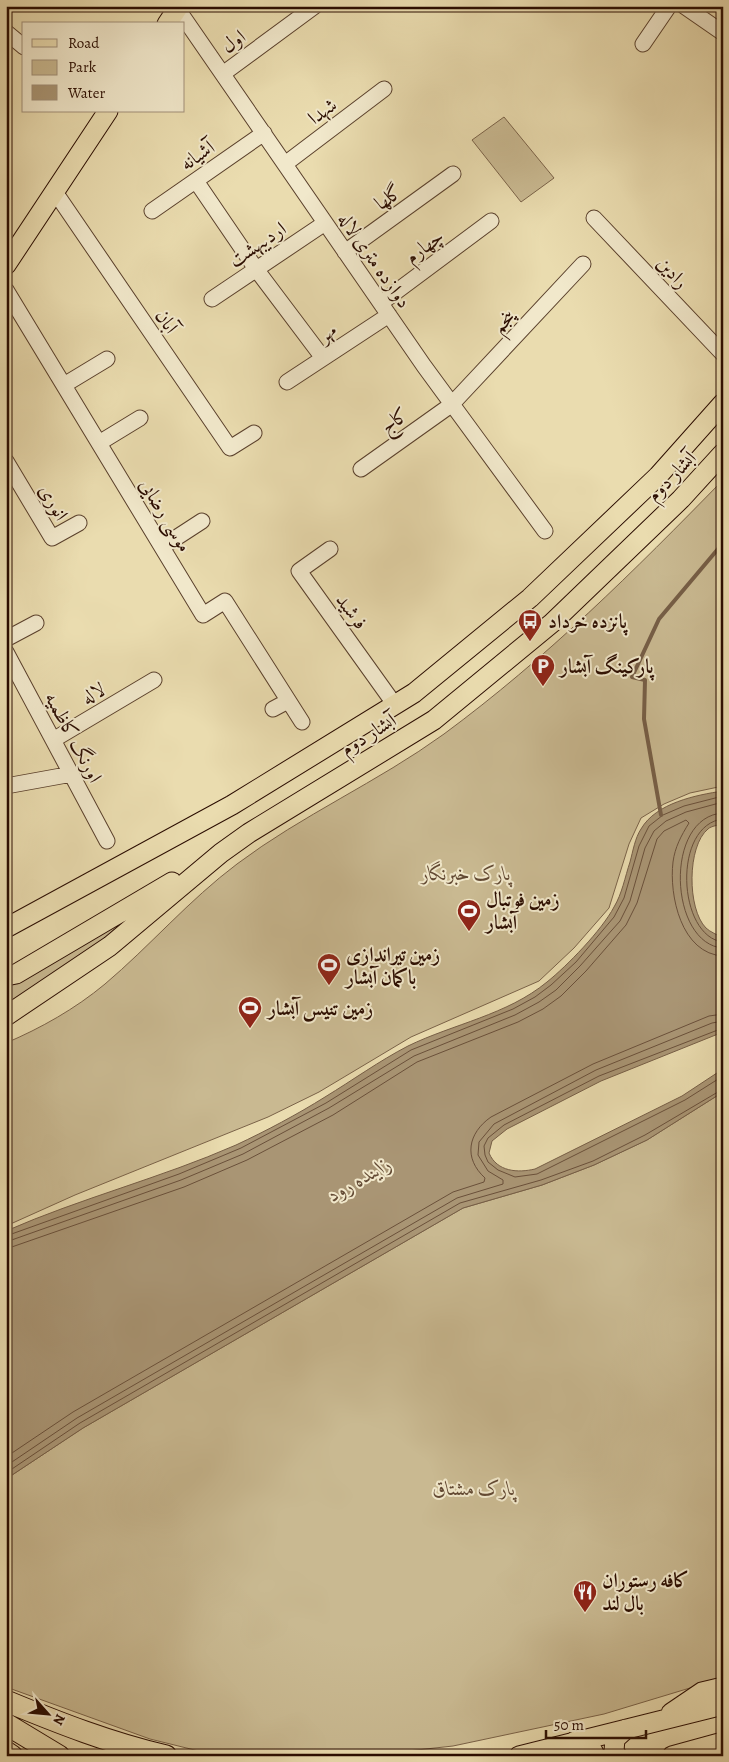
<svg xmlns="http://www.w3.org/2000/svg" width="729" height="1762" viewBox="0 0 729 1762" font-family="Alegreya,Amiri,serif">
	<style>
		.green { fill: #c9b991; stroke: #7a6248 }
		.water { fill: #a99574; stroke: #765e46 }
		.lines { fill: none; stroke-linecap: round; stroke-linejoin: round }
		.shore { stroke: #6a503a; stroke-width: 1 }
		.stream { stroke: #765e46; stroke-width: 4 }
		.minor-casing { stroke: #5a402c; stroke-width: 17 }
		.major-casing { stroke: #2a0c00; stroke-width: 21 }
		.highway-casing { stroke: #2a0c00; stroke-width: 23 }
		.minor { stroke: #f1e8cb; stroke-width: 15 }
		.major { stroke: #eadcaf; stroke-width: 19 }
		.highway { stroke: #eadcaf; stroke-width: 21 }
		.labels { text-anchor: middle; stroke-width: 4; stroke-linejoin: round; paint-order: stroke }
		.street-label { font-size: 20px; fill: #2a0c00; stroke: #f1e8cb }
		.poi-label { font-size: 20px; font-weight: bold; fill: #2a0c00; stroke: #f1e8cb; text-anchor: start }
		.park-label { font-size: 20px; font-style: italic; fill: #624933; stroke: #f1e8cb }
		.water-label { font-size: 21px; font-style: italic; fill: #634a34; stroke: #f1e8cb }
	</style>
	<rect width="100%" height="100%" fill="#eadcaf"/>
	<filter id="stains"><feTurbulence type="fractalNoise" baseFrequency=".004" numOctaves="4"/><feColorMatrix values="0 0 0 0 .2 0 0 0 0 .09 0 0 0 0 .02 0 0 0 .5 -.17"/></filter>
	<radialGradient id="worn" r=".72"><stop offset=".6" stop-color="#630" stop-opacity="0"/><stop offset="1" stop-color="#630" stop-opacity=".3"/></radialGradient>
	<path class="green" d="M504 117 554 178 521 202 472 140Z
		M723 480V786L690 793 664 804 641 818 629 844 609 908 574 948 539 981 411 1037 319 1092 268 1117 75 1195 6 1226V1043C41 1028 75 1009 105 984 150 946 189 900 237 864 302 815 378 782 444 734 547 658 634 571 723 480Z
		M138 907 86 956 6 1008V983Z
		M723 1092V1678L604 1714 453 1746 362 1756H219L150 1739 6 1687V1479L83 1428 463 1208 542 1185 594 1165 647 1140Z"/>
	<path class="water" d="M723 791V824C719 825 711 826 708 829 687 846 687 909 706 928 710 932 718 935 723 938V1032L601 1081 507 1129 492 1141 489 1153C497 1172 518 1173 535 1169L682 1096 723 1069V1092L647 1140 594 1165 542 1185 463 1208 83 1428 6 1479V1231C81 1198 161 1178 236 1145 266 1131 298 1114 325 1097 353 1080 379 1061 408 1046 453 1024 507 1015 547 982 567 966 602 930 614 907 622 894 625 877 630 862 633 851 635 838 641 829 656 803 696 795 723 791Z"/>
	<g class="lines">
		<path class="shore" d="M723 813C663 816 669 945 723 948
			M723 819C672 824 677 937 723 942
			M723 1028 599 1076 504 1125 488 1138 484 1146 485 1155 488 1162 498 1170 515 1177 537 1174 685 1100 723 1076
			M6 1236 179 1174 241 1148 326 1103 411 1050 513 1009 535 997 551 985 576 962 614 917 624 898 639 846 649 826 663 815 684 806 723 796
			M6 1242 181 1180 243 1154 329 1108 414 1056 515 1015 539 1002 556 990 580 966 620 921 630 901 645 848 654 831 666 821 686 812 723 802
			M6 1249 184 1187 247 1160 333 1115 417 1062 518 1022 543 1009 561 996 586 971 626 925 637 903 657 839 664 831 686 820 689 823C681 836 675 847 673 862 669 895 681 954 723 956
			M6 1457 73 1412 453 1192 484 1182 485 1178C463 1158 468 1133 491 1117L593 1064 709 1016 723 1014
			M6 1466 77 1418 457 1198 503 1184V1180L488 1171 478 1155 479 1142 494 1124 596 1070 712 1023 723 1021
			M6 1473 80 1423 460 1203 541 1180 593 1161 645 1135 723 1089"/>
		<path class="stream" d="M661 815 644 719 645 680 632 677 659 619 723 543"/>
		<g class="minor-casing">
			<path id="minor" d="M684 6 723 33
				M177 8 424 366 545 531
				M6 32 24 47
				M643 44 669 6
				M224 73 315 6
				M285 164 384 89
				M196 181 256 269 323 358
				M55 192 230 448 254 433
				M152 211 264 133
				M594 218 723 354
				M345 252 453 174
				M6 290 203 615 225 601 302 722
				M212 299 325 223
				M381 303 491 221
				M287 382 389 315
				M64 385 107 359
				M99 443 140 418
				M6 461 52 538 79 523
				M361 469 451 405 583 264
				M162 547 202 521
				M330 549 299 571 395 705
				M6 639 36 623
				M6 652 107 841
				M273 709 288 701
				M53 740 154 680
				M6 786 72 774"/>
		</g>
		<g class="major-casing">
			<path id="major" d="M167 24 179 6
				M6 265 108 111
				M6 928 232 805 414 693 530 598 658 476 723 403
				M6 976 16 974 172 882
				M6 1016 110 946 221 853 249 833 434 720 552 623 681 499 723 453
				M671 1713 702 1692 723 1687
				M575 1741C585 1743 592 1746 595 1756
				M519 1756 723 1705
				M617 1756 614 1751 615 1739 626 1729
				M672 1756 723 1742"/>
		</g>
		<g class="highway-casing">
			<path id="highway" d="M6 1701C59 1723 110 1743 166 1756
				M6 1724 59 1756
				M6 1752 12 1756"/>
		</g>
		<use href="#minor" class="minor"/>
		<use href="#major" class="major"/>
		<use href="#highway" class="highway"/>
	</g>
	<defs>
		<g id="bus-pin" transform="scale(1.25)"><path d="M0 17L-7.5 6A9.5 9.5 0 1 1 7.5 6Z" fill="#8f2418" stroke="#f1e8cb"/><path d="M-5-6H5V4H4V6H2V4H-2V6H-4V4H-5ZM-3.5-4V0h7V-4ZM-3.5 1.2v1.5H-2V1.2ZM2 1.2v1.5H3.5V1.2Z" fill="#fff"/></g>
		<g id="parking-pin" transform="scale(1.25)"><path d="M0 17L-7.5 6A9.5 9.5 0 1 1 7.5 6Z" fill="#8f2418" stroke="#f1e8cb"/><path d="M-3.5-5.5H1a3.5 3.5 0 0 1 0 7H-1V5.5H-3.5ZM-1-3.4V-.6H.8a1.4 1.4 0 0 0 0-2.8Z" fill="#fff"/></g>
		<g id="stadium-pin" transform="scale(1.25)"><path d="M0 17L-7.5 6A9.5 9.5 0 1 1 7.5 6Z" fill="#8f2418" stroke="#f1e8cb"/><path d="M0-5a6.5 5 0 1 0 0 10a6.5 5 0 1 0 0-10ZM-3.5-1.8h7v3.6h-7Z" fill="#fff"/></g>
		<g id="restaurant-pin" transform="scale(1.25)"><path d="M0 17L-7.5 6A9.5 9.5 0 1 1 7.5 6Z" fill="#8f2418" stroke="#f1e8cb"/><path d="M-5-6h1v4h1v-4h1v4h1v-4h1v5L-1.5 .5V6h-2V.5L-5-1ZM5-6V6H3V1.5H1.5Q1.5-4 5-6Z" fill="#fff"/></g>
	</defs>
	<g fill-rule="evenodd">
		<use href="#bus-pin" x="530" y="621"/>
		<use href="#parking-pin" x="543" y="666"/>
		<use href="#stadium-pin" x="469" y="911"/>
		<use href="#stadium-pin" x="329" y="965"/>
		<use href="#stadium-pin" x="250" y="1008"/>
		<use href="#restaurant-pin" x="585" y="1592"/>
	</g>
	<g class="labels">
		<g class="street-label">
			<text transform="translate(233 41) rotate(-36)" y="7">اول</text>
			<text transform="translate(322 111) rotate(-37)" y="7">شهدا</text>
			<text transform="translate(197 155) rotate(-35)" y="7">آشیانه</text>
			<text transform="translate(388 197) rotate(-36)" y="7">گلها</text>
			<text transform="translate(257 244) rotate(-34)" y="7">اردیبهشت</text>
			<text transform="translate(424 246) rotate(-37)" y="7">چهارم</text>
			<text transform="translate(375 260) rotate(55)" y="7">دوازده متری لاله</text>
			<text transform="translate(673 272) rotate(47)" y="7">رادین</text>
			<text transform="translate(167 321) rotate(56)" y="7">آبان</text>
			<text transform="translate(503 321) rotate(-47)" y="7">پنجم</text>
			<text transform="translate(327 332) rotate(-34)" y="7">مهر</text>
			<text transform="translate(394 420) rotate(-35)" y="7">کاج</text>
			<text transform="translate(671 476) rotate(-46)" y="7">آبشار دوم</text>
			<text transform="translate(54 502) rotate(59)" y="7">انوری</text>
			<text transform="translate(166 515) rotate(59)" y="7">موسی رضایی</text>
			<text transform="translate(352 611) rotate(54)" y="7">فرشید</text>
			<text transform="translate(93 693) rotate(-30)" y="7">لاله</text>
			<text transform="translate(368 734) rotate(-32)" y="7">آبشار دوم</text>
			<text transform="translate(74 737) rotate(62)" y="7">اورنگ کاظمیه</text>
		</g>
		<g class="poi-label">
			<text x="548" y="628">پانزده خرداد</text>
			<text x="560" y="673">پارکینگ آبشار</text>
			<text x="486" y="906">زمین فوتبال<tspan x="486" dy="23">آبشار</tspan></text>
			<text x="346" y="961">زمین تیراندازی<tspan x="346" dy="23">باکمان آبشار</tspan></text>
			<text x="268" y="1015">زمین تنیس آبشار</text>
			<text x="602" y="1587">کافه رستوران<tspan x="602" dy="23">بال لند</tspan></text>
		</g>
		<g class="park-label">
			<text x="466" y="880">پارک خبرنگار</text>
			<text x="474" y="1495">پارک مشتاق</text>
		</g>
		<g class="water-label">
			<text transform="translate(359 1179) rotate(-30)" y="7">زاینده رود</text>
		</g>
	</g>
	<rect width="729" height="1762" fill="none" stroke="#eadcaf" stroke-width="25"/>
	<rect x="8" y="8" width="714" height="1747" fill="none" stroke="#2a0c00" stroke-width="2.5"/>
	<rect x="12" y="12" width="704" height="1737" fill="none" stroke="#2a0c00"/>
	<rect x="22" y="22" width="162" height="90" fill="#f1e8cb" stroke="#a1907a"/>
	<rect x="32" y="39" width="25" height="8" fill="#eadcaf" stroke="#a1907a"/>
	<text x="68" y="48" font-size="15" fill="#2a0c00">Road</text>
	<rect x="32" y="60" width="25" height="15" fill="#c9b991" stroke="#a1907a"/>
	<text x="68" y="72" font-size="15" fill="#2a0c00">Park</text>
	<rect x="32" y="85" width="25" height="15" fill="#a99574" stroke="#a1907a"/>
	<text x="68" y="98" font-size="15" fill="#2a0c00">Water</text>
	<g transform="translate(48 1714) rotate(117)" stroke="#f1e8cb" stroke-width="4" paint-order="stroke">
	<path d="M0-4L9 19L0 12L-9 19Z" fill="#2a0c00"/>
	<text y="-8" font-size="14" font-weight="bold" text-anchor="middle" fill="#2a0c00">N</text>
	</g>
	<path d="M546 1730v8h100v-8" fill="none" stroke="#2a0c00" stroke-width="2.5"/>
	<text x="554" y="1730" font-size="15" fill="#2a0c00" stroke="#f1e8cb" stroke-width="4" paint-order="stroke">50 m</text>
	<rect width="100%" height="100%" filter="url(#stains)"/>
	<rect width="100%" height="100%" fill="url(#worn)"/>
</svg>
